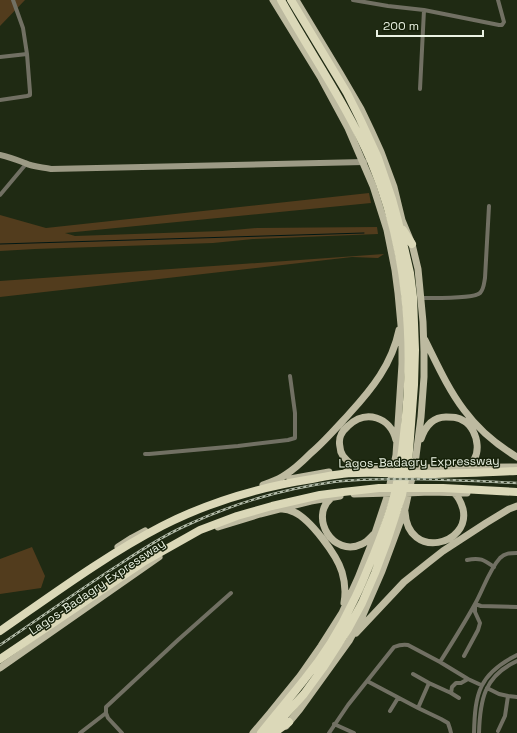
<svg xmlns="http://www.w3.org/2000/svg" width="517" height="733" viewBox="0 0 517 733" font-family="'Space Grotesk',sans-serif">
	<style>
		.green { fill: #523c1d }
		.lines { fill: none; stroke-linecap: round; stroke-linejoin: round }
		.stream { stroke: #001714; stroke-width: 1 }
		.street { stroke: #717063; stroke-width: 4 }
		.secondary { stroke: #9c9a85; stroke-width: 6 }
		.primary { stroke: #bdbaa0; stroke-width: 7 }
		.highway { stroke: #dbd8b8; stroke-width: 8 }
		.rail-casing { stroke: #b4bdab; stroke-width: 2.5 }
		.rail { stroke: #162109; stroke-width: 1; stroke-dasharray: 3; stroke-linecap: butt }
		.labels { text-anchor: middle; stroke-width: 3; stroke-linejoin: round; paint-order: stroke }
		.street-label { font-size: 12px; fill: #eaf2e3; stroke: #162109 }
	</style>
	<rect width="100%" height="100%" fill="#1f2a13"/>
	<path class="green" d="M0 0H25L0 26Z
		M369 193 371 203 65 233 75 236 222 231 257 228 377 227 378 234 253 239 213 243 35 249 0 251V215L46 228Z
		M384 254 378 258 352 257 0 297V281Z
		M32 547 45 576 41 588 0 594V559Z"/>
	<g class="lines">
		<path class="stream" d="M0 244 364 233"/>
		<path class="street" d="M353 0 388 6 424 10 499 25H502L504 22 498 0
			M0 57 27 54 23 28 13 0
			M420 89 424 10
			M0 100 27 96 30 95V92L27 54
			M0 195 26 164
			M421 298C432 298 474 299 480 293 484 289 484 283 485 278L489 206
			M145 454H149L238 446 288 440 295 438V413L290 376
			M467 560C480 557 484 560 494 567
			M464 656 478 630 480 623 475 612V604L481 606 517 607
			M440 662C452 643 464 624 475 604 483 590 489 570 500 558 505 553 510 553 517 553
			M413 674 429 683 418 708
			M367 681 418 708 441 719 448 723 450 729 451 733
			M429 683 451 693 459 698
			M487 688 499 694 508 696 505 716 498 731
			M451 693 452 687 456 683H461L468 679
			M508 696 517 697
			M390 711 398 698
			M334 724 354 733
			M80 733 106 713
			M122 733 108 718 106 713V707L178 640 231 593
			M329 733 348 705 394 647C399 645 403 644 408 645L440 662 468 679 481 685
			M474 733C475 693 479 674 517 655
			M479 733C480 700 484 676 517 661"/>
		<path class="secondary" d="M0 155C9 157 17 160 25 163 33 167 42 167 51 169L364 162"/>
		<path class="primary" d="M425 340C437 364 448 389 464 410 478 429 497 445 517 457
			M421 439C425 427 432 417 446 417 453 417 458 417 464 421 479 430 484 461 464 467
			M360 468C352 466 348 462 343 456 341 453 340 451 340 447 338 438 341 432 348 426 366 409 390 417 396 440
			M411 468 517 467
			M347 470 362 468H397
			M290 479 329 472
			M263 485C270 482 279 480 285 475 295 469 303 461 311 453 325 441 337 427 349 414 372 389 392 364 399 330
			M406 493 430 492 467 493
			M354 494 391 493
			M331 498C309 517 333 558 362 544 367 542 370 538 374 534
			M282 509C286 509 290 510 294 512 310 519 337 555 342 572 345 582 346 592 344 603
			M405 512C408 561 471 545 463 509 461 502 459 497 454 493
			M218 527 260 514 311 501 340 496
			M118 547 132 538 145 531
			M356 633 404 582 429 562 443 551 486 523 509 509 517 506
			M0 668 159 557
			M286 726 300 709 349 641 362 617 382 571 405 509 415 464 421 417 424 377V352L423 322 418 269 412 244 402 220 394 187 381 152 371 130 361 109 340 73 296 0
			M253 733 270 713 300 676 321 646 342 613 358 578 371 545 388 494 396 455 402 364V336L398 293 395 270 387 230 373 186 348 128 321 78 273 0"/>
		<path class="highway" d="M403 230 412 244
			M0 631C52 595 106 555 162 526 209 502 260 487 312 479 327 476 342 473 357 473 379 472 401 474 423 474 454 474 486 472 517 471
			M0 659 145 561 200 530 237 516 272 506 320 495 343 492 379 488H443L517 492
			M261 733C275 715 290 698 304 680 323 657 340 630 353 602 361 587 367 570 374 554 382 534 390 514 395 493 399 474 402 454 404 434 415 343 407 246 371 161 347 105 311 54 281 0
			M269 733 304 694 323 668 348 629 362 603 375 573 387 541 402 495 408 464 414 385 415 350 413 297 410 273 398 221 392 199 378 158 360 119 347 93 291 0
			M274 733 289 722"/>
		<g class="rail-casing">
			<path id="rail" d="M0 645C40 618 79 590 120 564 141 550 163 536 185 526 232 504 282 489 333 482 356 479 379 479 402 479 441 479 479 481 517 483"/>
		</g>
		<use href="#rail" class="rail"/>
	</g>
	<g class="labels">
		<g class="street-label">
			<text transform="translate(419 462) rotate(-1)" y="4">Lagos-Badagry Expressway</text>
			<text transform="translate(97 587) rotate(-34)" y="4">Lagos-Badagry Expressway</text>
		</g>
	</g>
	<path d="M377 30v6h106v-6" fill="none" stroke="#eaf2e3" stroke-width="2"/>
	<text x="383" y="30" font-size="12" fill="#eaf2e3" stroke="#162109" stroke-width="3" paint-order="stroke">200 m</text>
</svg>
